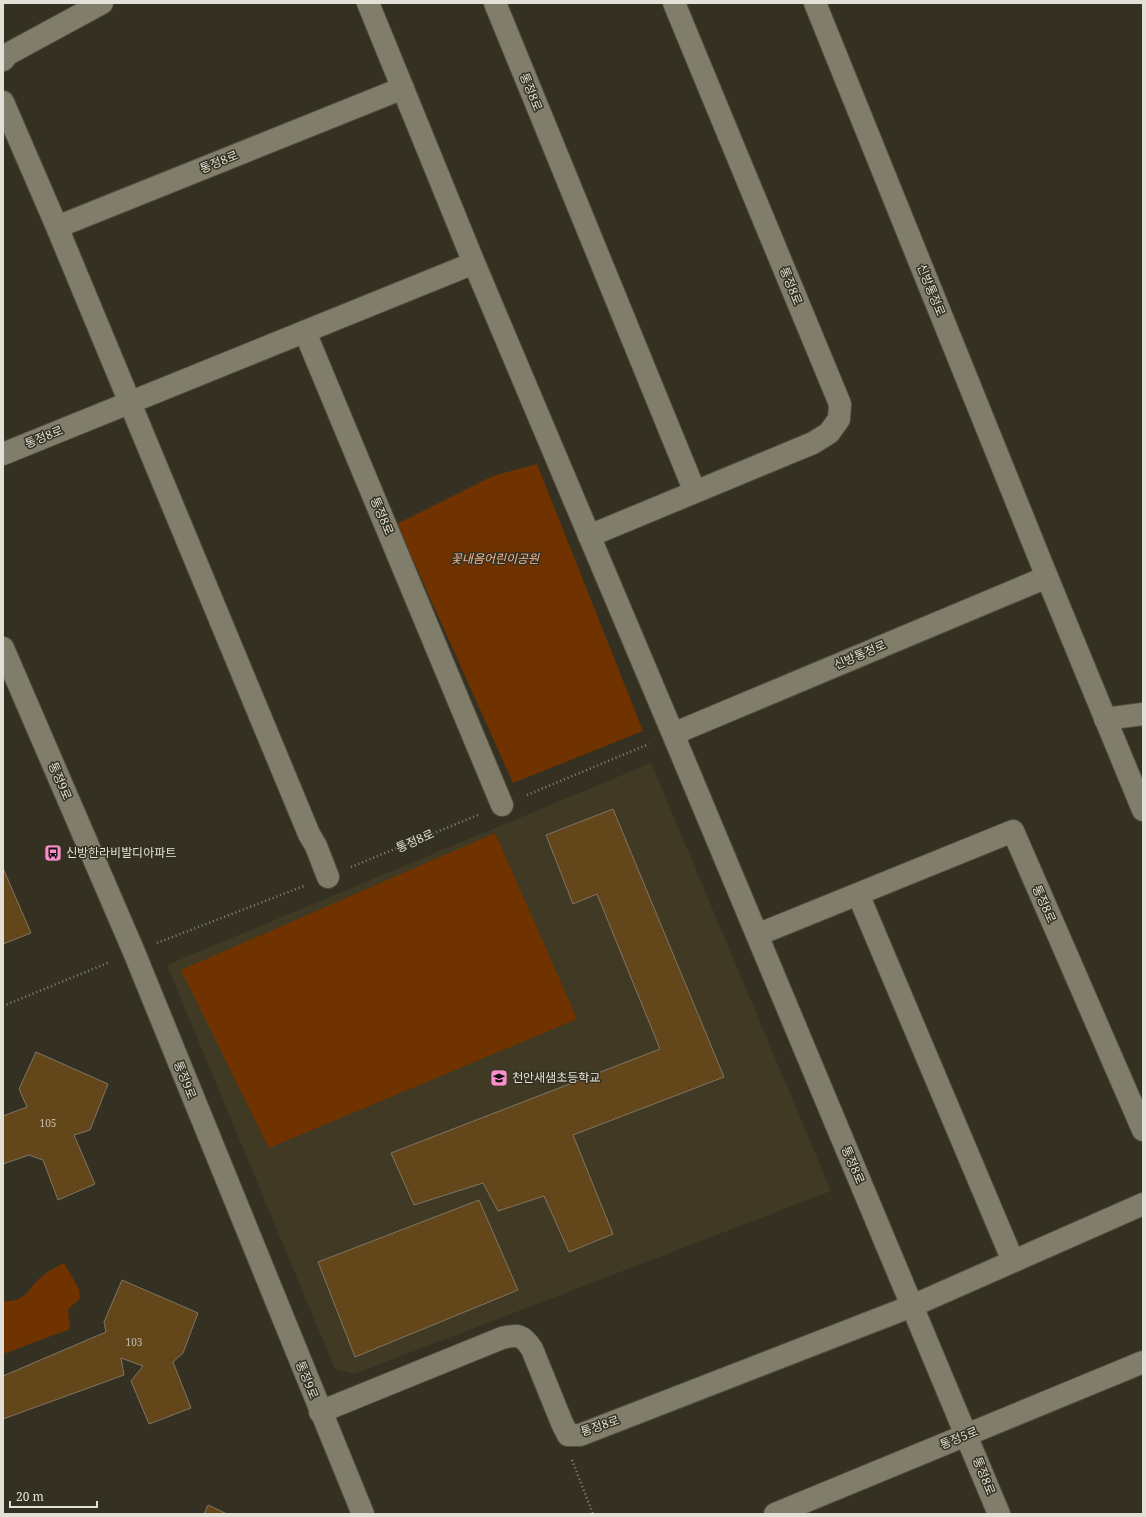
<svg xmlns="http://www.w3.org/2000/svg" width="1146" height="1517" viewBox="0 0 1146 1517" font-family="'Noto Serif','Noto Sans KR',serif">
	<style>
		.built { fill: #403a24 }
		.green { fill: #703300 }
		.building { fill: #64461b; stroke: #807566 }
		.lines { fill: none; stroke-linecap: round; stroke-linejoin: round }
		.minor-casing { stroke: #504d40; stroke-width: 24 }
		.tertiary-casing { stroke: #504d40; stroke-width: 24 }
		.path { stroke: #898679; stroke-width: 2.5; stroke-dasharray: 1 3; stroke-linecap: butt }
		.minor { stroke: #817d6b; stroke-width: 22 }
		.tertiary { stroke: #817d6b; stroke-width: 22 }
		.labels { text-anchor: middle; stroke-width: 3; stroke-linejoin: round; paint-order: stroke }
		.number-label { font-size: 10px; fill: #c3baa8 }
		.street-label { font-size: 12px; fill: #e3e1d7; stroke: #353122 }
		.park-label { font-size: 12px; font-style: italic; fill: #f6b791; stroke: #353122 }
		.poi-label { font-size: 12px; fill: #e3e1d7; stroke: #353122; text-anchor: start }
	</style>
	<rect width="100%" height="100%" fill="#353122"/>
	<path class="built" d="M651 763 831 1191 354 1374 335 1369 167 965Z"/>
	<path class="green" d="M537 464 643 731 513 783 397 524 493 476Z
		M495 833 577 1019 269 1148 181 970Z
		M64 1263 79 1289 80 1299 68 1309 70 1329 3 1354V1301C24 1303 27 1291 39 1279 46 1272 56 1267 64 1263Z"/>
	<path class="building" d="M613 809 724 1077 573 1135 613 1234 569 1252 544 1196 498 1211 483 1183 414 1205 391 1153 660 1049 597 894 573 904 546 835Z
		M3 868 31 933 3 944Z
		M36 1052 108 1084 90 1130 74 1135 95 1184 58 1200 43 1160 29 1155 3 1164V1116L27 1107 19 1089Z
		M479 1200 518 1290 355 1357 318 1262Z
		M122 1280 198 1313 183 1353 173 1362 191 1408 149 1424 131 1381 143 1366 121 1358 124 1375 3 1419V1376L106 1332 104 1322Z
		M208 1505 227 1514H204Z"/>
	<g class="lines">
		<g class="minor-casing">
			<path id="minor" d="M368 3 474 263
				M495 3 695 492
				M3 60 8 54 102 3
				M3 102 57 227 309 834 316 846 328 877
				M57 227 403 88
				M305 332 502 805
				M3 454 474 263 673 734 999 1514
				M589 536 813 443 829 433 839 419 840 404 674 3
				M3 648 134 952 363 1514
				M1105 719 1143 714
				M673 734 1047 577
				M858 894 1013 1261
				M757 935 1013 831 1143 1130
				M320 1412 502 1338C518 1334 523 1335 532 1349L562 1423 568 1435H580L912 1306 1143 1204"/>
		</g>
		<g class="tertiary-casing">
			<path id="tertiary" d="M815 3 1047 577 1143 810
				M775 1514 1143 1362"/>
		</g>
		<path class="path" d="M527 795 649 744
			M351 867 478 815
			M157 943 304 886
			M3 1006 110 962
			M572 1460 593 1514"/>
		<use href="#minor" class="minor"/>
		<use href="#tertiary" class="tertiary"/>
	</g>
	<defs>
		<g id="bus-square" transform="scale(0.9)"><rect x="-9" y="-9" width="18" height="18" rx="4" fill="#f98fca" stroke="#353122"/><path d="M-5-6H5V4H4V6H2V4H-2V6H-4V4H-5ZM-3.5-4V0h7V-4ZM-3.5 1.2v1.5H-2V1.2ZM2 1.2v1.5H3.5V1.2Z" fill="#111"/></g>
		<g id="school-square" transform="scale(0.9)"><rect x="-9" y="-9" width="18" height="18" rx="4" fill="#f98fca" stroke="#353122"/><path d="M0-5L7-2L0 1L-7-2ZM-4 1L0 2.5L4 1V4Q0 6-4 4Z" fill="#111"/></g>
	</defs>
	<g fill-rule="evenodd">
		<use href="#bus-square" x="53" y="853"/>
		<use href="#school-square" x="499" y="1078"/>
	</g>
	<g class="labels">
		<g class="number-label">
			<text x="48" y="1127">105</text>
			<text x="134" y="1346">103</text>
		</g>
		<g class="street-label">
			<text transform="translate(531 92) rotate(68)" y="4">통정8로</text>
			<text transform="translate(219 162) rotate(-22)" y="4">통정8로</text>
			<text transform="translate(791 286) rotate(68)" y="4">통정8로</text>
			<text transform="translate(931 290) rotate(68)" y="4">신방통정로</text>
			<text transform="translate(44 437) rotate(-22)" y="4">통정8로</text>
			<text transform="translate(382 516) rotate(67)" y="4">통정8로</text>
			<text transform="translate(860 655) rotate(-23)" y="4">신방통정로</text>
			<text transform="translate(60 781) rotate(67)" y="4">통정9로</text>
			<text transform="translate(415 841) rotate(-23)" y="4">통정8로</text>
			<text transform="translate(1044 904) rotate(66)" y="4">통정8로</text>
			<text transform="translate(185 1080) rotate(68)" y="4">통정9로</text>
			<text transform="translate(853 1165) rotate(67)" y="4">통정8로</text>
			<text transform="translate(307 1380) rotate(68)" y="4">통정9로</text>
			<text transform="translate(600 1426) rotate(-19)" y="4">통정8로</text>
			<text transform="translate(959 1438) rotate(-22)" y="4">통정5로</text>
			<text transform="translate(984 1476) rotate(68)" y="4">통정8로</text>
		</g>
		<g class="park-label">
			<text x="495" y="563">꽃내음어린이공원</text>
		</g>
		<g class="poi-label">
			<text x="66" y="857">신방한라비발디아파트</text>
			<text x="512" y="1082">천안새샘초등학교</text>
		</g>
	</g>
	<rect width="1146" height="1517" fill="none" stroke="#e3e1d7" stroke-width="8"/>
	<path d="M10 1501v6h87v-6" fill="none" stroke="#e3e1d7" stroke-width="2"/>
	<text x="16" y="1501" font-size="12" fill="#e3e1d7" stroke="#353122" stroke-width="3" paint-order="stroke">20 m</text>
</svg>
